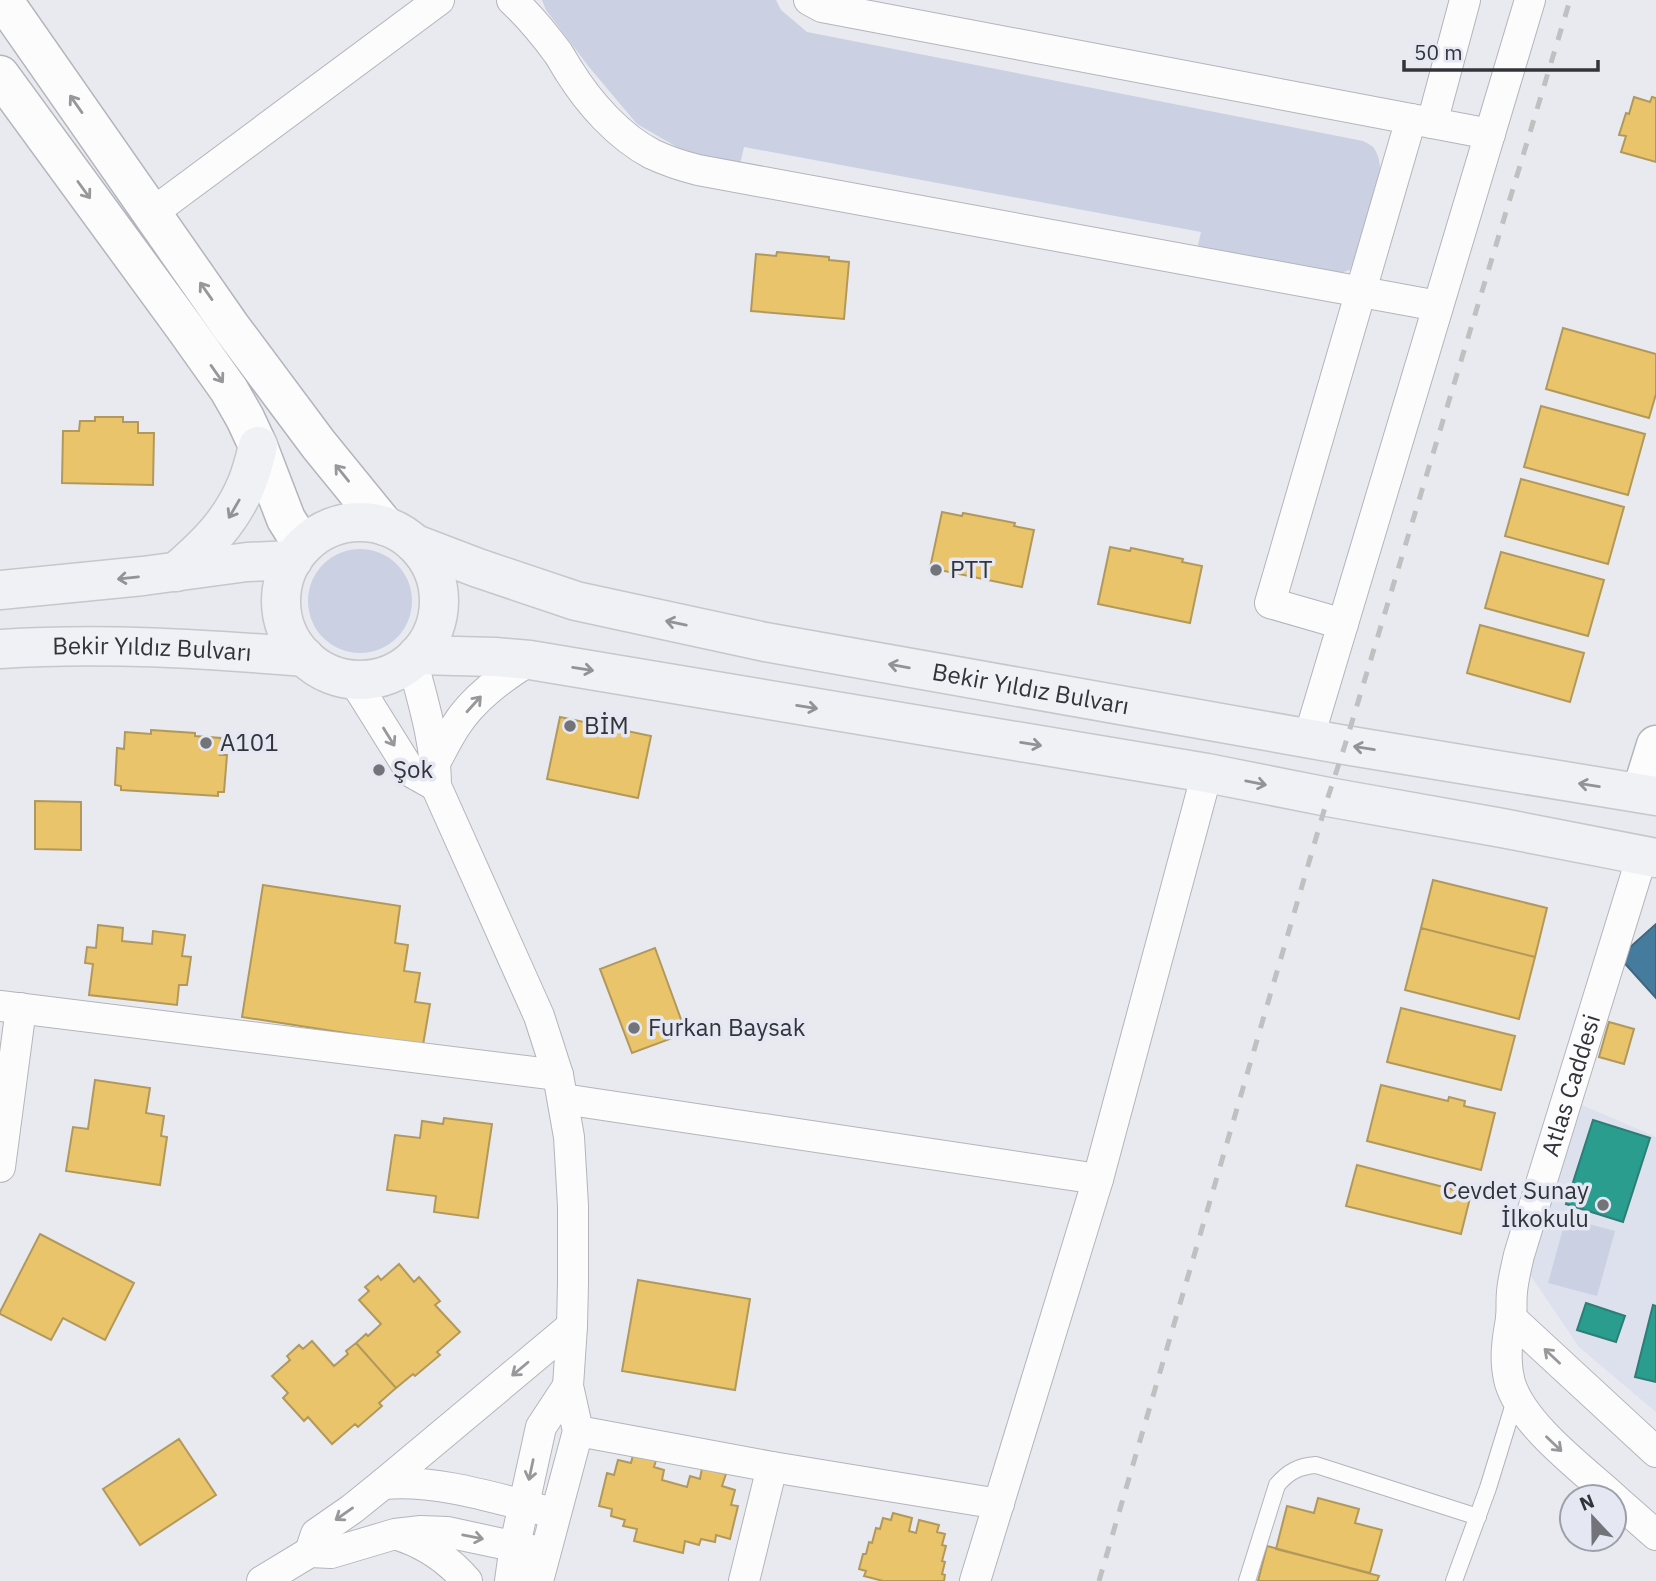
<svg xmlns="http://www.w3.org/2000/svg" width="1656" height="1581" viewBox="0 0 1656 1581" font-family="'IBM Plex Sans',sans-serif">
	<style>
		.built { fill: #dde0ed }
		.green { fill: #cbd0e3 }
		.homes { fill: #e9c46a; stroke: #b2995b; stroke-width: 2 }
		.schools { fill: #2a9d8f; stroke: #2d7e75; stroke-width: 2 }
		.public { fill: #457b9d; stroke: #40667f; stroke-width: 2 }
		.lines { fill: none; stroke-linecap: round; stroke-linejoin: round }
		.lane-casing { stroke: #b4b5ba; stroke-width: 18 }
		.street-casing { stroke: #b4b5ba; stroke-width: 32 }
		.secondary-casing { stroke: #b4b5ba; stroke-width: 41 }
		.primary-casing { stroke: #c6c7ca; stroke-width: 41 }
		.lane { stroke: #fcfcfd; stroke-width: 16 }
		.street { stroke: #fcfcfd; stroke-width: 30 }
		.secondary { stroke: #fcfcfd; stroke-width: 38 }
		.primary { stroke: #f0f1f5; stroke-width: 38 }
		.rail { stroke: #bfc0c0; stroke-width: 5; stroke-dasharray: 12 12; stroke-linecap: butt }
		.oneway { stroke: #98989b }
		.oneway2 { stroke: #929297 }
		.poi-dot { fill: #727479; stroke: #e5e8f3; stroke-width: 2.5 }
		.labels { text-anchor: middle; stroke-width: 7; stroke-linejoin: round; paint-order: stroke }
		.poi-label { font-size: 24px; fill: #333439; stroke: #e5e8f3; text-anchor: start }
		.street-label { font-size: 24px; fill: #333439; stroke: #e5e8f3 }
	</style>
	<rect width="100%" height="100%" fill="#e8eaf0"/>
	<path class="built" d="M1582 1105 1656 1137V1412L1579 1347 1529 1273Z"/>
	<path class="green" d="M542 0H776L781 10 807 32 1363 141C1365 142 1372 146 1373 147 1395 175 1361 241 1350 270L1337 274 1196 254 1201 232 744 147 739 168 682 150 637 124 589 67 546 10Z
		M308 601a52 52 0 1 1 104 0a52 52 0 1 1-104 0Z
		M1566 1218 1615 1231 1597 1296 1548 1283Z"/>
	<path class="homes" d="M1634 97 1650 102 1652 97 1656 98V162L1621 152 1626 136 1619 135 1626 113 1629 114Z
		M777 252 829 257V260L849 262 844 319 751 311 756 254 776 256Z
		M1563 328 1656 354V394L1649 418 1546 389Z
		M1541 406 1645 434 1628 495 1524 467Z
		M95 417H123V422H138V433H154L153 485 62 483 63 431H79L80 421H95Z
		M1521 479 1624 507 1608 564 1505 536Z
		M942 512 962 516 963 513 1015 523 1014 526 1034 530 1022 587 930 568Z
		M1110 547 1130 551 1131 548 1183 559 1182 562 1202 566 1190 623 1098 604Z
		M1501 552 1604 580 1588 636 1485 608Z
		M1480 625 1584 653 1570 702 1467 673Z
		M560 717 651 736 638 798 547 779Z
		M151 730 195 733V736L221 738 220 755H227L224 792H218V796L121 790V786L115 785 117 748 124 749 125 732 151 734Z
		M35 801 81 802V850L35 849Z
		M1433 880 1547 908 1535 957 1421 928Z
		M263 885 400 906 395 943 408 945 404 971 420 973 415 1002 430 1004 423 1045 242 1017Z
		M98 925 123 928 122 941 152 944 153 931 185 935 182 956 191 957 187 985H179L177 1005 89 995 93 964 85 963 87 947 96 948Z
		M1421 928 1535 957 1519 1019 1405 990Z
		M655 948 686 1033 632 1053 600 969Z
		M1401 1008 1515 1036 1501 1090 1387 1062Z
		M1609 1022 1634 1029 1624 1064 1599 1057Z
		M95 1080 150 1088 146 1113 164 1116 161 1136 167 1137 160 1185 66 1171 73 1127 88 1129Z
		M1381 1085 1448 1101 1449 1097 1465 1101 1464 1106 1495 1113 1481 1170 1367 1141Z
		M444 1118 492 1124 478 1218 434 1212 436 1196 387 1190 395 1135 420 1138 422 1121 443 1124Z
		M1357 1165 1471 1194 1461 1234 1346 1206Z
		M40 1234 134 1283 105 1340 63 1318 51 1340 0 1314V1312Z
		M399 1264 414 1282 419 1277 440 1301 435 1305 460 1332 437 1352 440 1355 415 1376 413 1374 396 1388 356 1343 366 1334 368 1336 381 1324 359 1300 369 1291 365 1287 378 1276 381 1280Z
		M638 1280 750 1299 735 1390 622 1371Z
		M312 1341 334 1366 348 1354 346 1351 356 1343 396 1388 379 1403 382 1406 358 1427 355 1424 332 1444 308 1417 304 1421 283 1398 288 1393 272 1376 290 1360 287 1356 299 1345 303 1349Z
		M179 1439 216 1495 140 1545 103 1489Z
		M634 1451 657 1457 654 1467 664 1470 662 1480 687 1487 690 1476 700 1479 702 1468 726 1474 722 1486 735 1490 731 1505 738 1506 730 1539 716 1535 715 1542 701 1539 699 1545 685 1541 683 1553 634 1541 637 1529 623 1526 625 1520 611 1516 612 1509 599 1506 607 1473 614 1475 618 1460 631 1463Z
		M1318 1498 1359 1509 1355 1523 1382 1530 1370 1573 1276 1549 1287 1506 1314 1513Z
		M893 1513 912 1518 909 1531 916 1533 919 1520 939 1525 937 1532 945 1534 942 1545 946 1546 942 1561 945 1562 942 1574 945 1575 944 1581H883L864 1576 866 1571 859 1569 863 1554H866L869 1542 872 1543 876 1528 880 1529 883 1518 891 1520Z
		M1267 1546 1379 1576 1377 1581H1258Z"/>
	<path class="schools" d="M1593 1120 1650 1138 1623 1222 1566 1204Z
		M1586 1303 1625 1316 1616 1342 1577 1330Z
		M1653 1305 1656 1306V1382L1635 1377Z"/>
	<path class="public" d="M1656 924V998L1619 957Z"/>
	<g class="lines">
		<g class="lane-casing">
			<path id="lane" d="M1247 1581 1277 1485C1288 1472 1299 1466 1316 1465L1478 1517
				M1454 1581 1488 1488 1516 1397"/>
		</g>
		<g class="street-casing">
			<g id="street">
				<path d="M512 0C529 16 544 34 558 53 562 59 565 65 569 71 589 103 618 136 652 154 667 161 682 166 698 170L1438 306"/>
				<path d="M809 0 822 7 1490 134"/>
				<path d="M1432 123 1465 0"/>
				<path d="M152 213 439 0"/>
				<path d="M1343 624 1270 603 1411 119"/>
				<path d="M412 660C423 701 436 743 436 786L539 1016 558 1075 569 1137 573 1206V1283L572 1326 568 1386 578 1431 538 1581"/>
				<path d="M353 679 411 772 436 786"/>
				<path d="M1309 737 1530 0"/>
				<path d="M436 761C442 750 448 738 455 727 473 698 502 678 530 660"/>
				<path d="M0 1006 558 1075"/>
				<path d="M563 1099 1098 1179"/>
				<path d="M0 1167 21 1008"/>
				<path d="M1511 1318 1656 1452"/>
				<path d="M578 1431 772 1467 999 1504"/>
				<path d="M383 1484C434 1479 492 1497 542 1510"/>
				<path id="s1" d="M1613 1497C1581 1468 1523 1425 1510 1383 1504 1361 1507 1341 1511 1319 1512 1310 1511 1301 1512 1292 1513 1280 1516 1268 1519 1255L1642 856"/>
				<path d="M1614 1498 1656 1535"/>
				<path d="M398 1535C426 1544 448 1559 467 1581"/>
				<path d="M310 1552 316 1534 352 1509 383 1484 572 1326"/>
				<path d="M262 1581 310 1552 331 1553 395 1534 421 1531 447 1532 545 1553"/>
				<path d="M510 1581 515 1545 541 1427 568 1386"/>
				<path d="M744 1581 772 1467"/>
				<path d="M975 1581 1098 1179 1207 773"/>
			</g>
		</g>
		<g class="secondary-casing">
			<path id="secondary" d="M3 0 231 327 319 445 385 526
				M0 75 185 328 229 390 245 418 258 446 286 519 303 546
				M1641 793 1656 745"/>
		</g>
		<g class="primary-casing">
			<g id="primary">
				<circle cx="360" cy="601" r="79"/>
				<path id="s2" d="M415 544 478 568 576 601 765 642 1345 745 1656 796"/>
				<path d="M176 572C207 545 231 522 247 483 252 471 255 458 258 446"/>
				<path d="M0 590 143 576 247 562 293 560"/>
				<path id="s3" d="M0 649C102 642 204 649 305 657"/>
				<path d="M417 655 495 657 530 660 1207 773 1328 797 1502 828 1656 858"/>
			</g>
		</g>
		<use href="#lane" class="lane"/>
		<use href="#street" class="street"/>
		<use href="#secondary" class="secondary"/>
		<use href="#primary" class="primary"/>
		<path class="rail" d="M1099 1581 1328 797 1345 745 1570 0"/>
	</g>
	<defs><path id="oneway-shaft" d="M-6 0H5M1.5-3L5.5 0L1.5 3" fill="none" stroke-width="1.6" stroke-linecap="round" stroke-linejoin="round" transform="scale(1.75)"/></defs>
	<g class="oneway">
		<use href="#oneway-shaft" transform="translate(76 104) rotate(-125)"/>
		<use href="#oneway-shaft" transform="translate(84 190) rotate(54)"/>
		<use href="#oneway-shaft" transform="translate(206 291) rotate(-125)"/>
		<use href="#oneway-shaft" transform="translate(217 374) rotate(55)"/>
		<use href="#oneway-shaft" transform="translate(342 473) rotate(-129)"/>
		<use href="#oneway-shaft" transform="translate(474 704) rotate(-48)"/>
		<use href="#oneway-shaft" transform="translate(389 737) rotate(58)"/>
		<use href="#oneway-shaft" transform="translate(1552 1356) rotate(-137)"/>
		<use href="#oneway-shaft" transform="translate(520 1369) rotate(140)"/>
		<use href="#oneway-shaft" transform="translate(1554 1444) rotate(44)"/>
		<use href="#oneway-shaft" transform="translate(531 1470) rotate(102)"/>
		<use href="#oneway-shaft" transform="translate(344 1514) rotate(145)"/>
		<use href="#oneway-shaft" transform="translate(473 1537) rotate(11)"/>
	</g>
	<g class="oneway2">
		<use href="#oneway-shaft" transform="translate(234 509) rotate(120)"/>
		<use href="#oneway-shaft" transform="translate(128 578) rotate(174)"/>
		<use href="#oneway-shaft" transform="translate(676 623) rotate(-168)"/>
		<use href="#oneway-shaft" transform="translate(899 666) rotate(-170)"/>
		<use href="#oneway-shaft" transform="translate(583 669) rotate(9)"/>
		<use href="#oneway-shaft" transform="translate(807 707) rotate(9)"/>
		<use href="#oneway-shaft" transform="translate(1031 744) rotate(9)"/>
		<use href="#oneway-shaft" transform="translate(1364 748) rotate(-171)"/>
		<use href="#oneway-shaft" transform="translate(1256 783) rotate(11)"/>
		<use href="#oneway-shaft" transform="translate(1589 785) rotate(-171)"/>
	</g>
	<g class="poi-dot">
		<circle cx="936" cy="570" r="7"/>
		<circle cx="570" cy="726" r="7"/>
		<circle cx="206" cy="743" r="7"/>
		<circle cx="379" cy="770" r="7"/>
		<circle cx="634" cy="1028" r="7"/>
		<circle cx="1603" cy="1205" r="7"/>
	</g>
	<g class="labels">
		<g class="poi-label">
			<text x="950" y="578">PTT</text>
			<text x="584" y="734">BİM</text>
			<text x="220" y="751">A101</text>
			<text x="393" y="778">Şok</text>
			<text x="648" y="1036">Furkan Baysak</text>
			<text x="1589" y="1199" text-anchor="end">Cevdet Sunay<tspan x="1589" dy="28">İlkokulu</tspan></text>
		</g>
		<g class="street-label">
			<text dy="8" stroke="none"><textPath href="#s3" startOffset="152">Bekir Yıldız Bulvarı</textPath></text>
			<text dy="8" stroke="none"><textPath href="#s2" startOffset="634">Bekir Yıldız Bulvarı</textPath></text>
			<text dy="8" stroke="none"><textPath href="#s1" startOffset="462">Atlas Caddesi</textPath></text>
		</g>
	</g>
	<g transform="translate(1593 1518) rotate(338)"><circle r="33" fill="#e5e8f3" stroke="#9ea0a9" stroke-width="2"/>
	<path d="M0-5L12 26L0 18L-12 26Z" fill="#727479"/>
	<text y="-10" font-size="19" font-weight="bold" text-anchor="middle" fill="#333439">N</text>
	</g>
	<path d="M1404 60v10h194v-10" fill="none" stroke="#333439" stroke-width="3.5"/>
	<text x="1414" y="60" font-size="21" fill="#333439" stroke="#e5e8f3" stroke-width="5" paint-order="stroke">50 m</text>
</svg>
